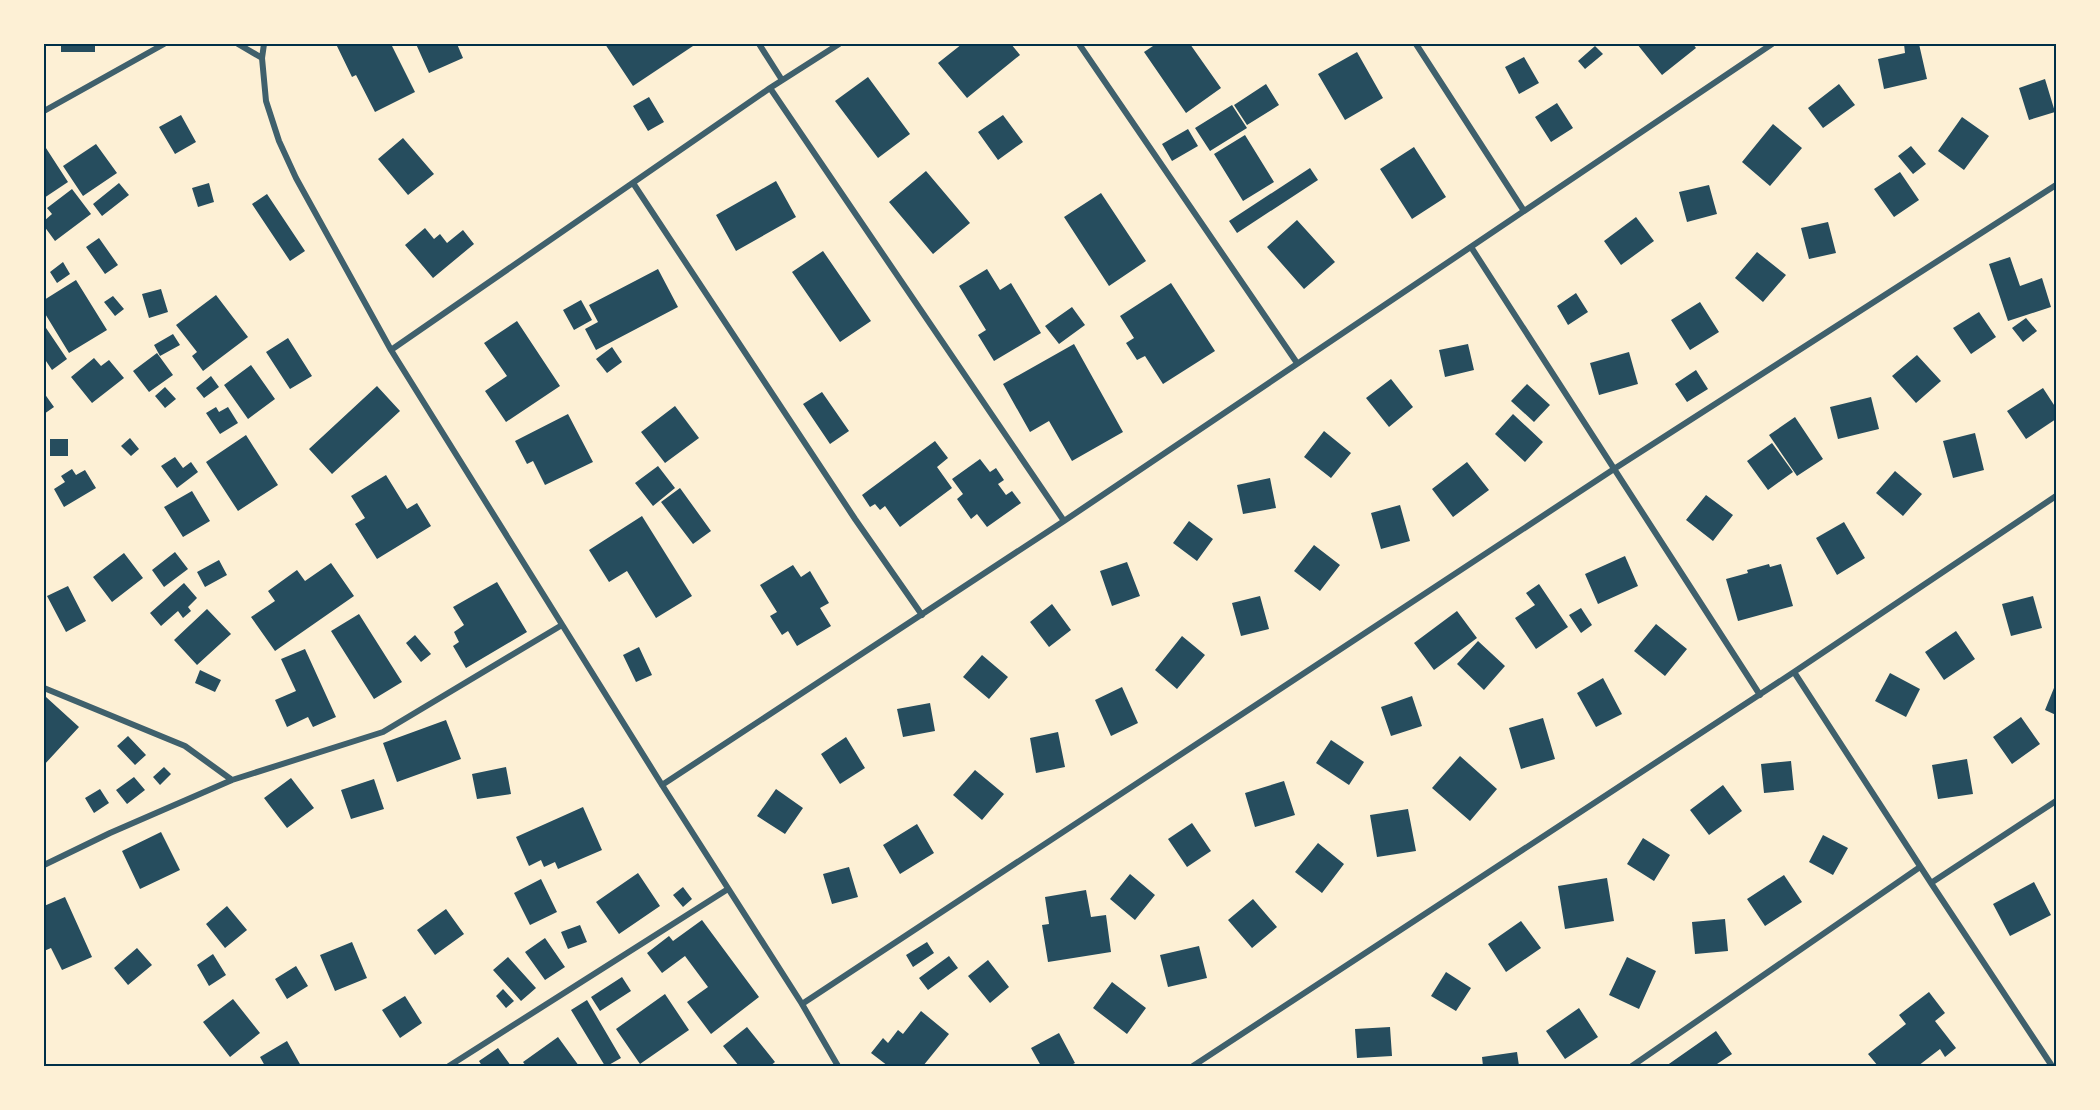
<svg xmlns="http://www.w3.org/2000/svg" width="2100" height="1110" viewBox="0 0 2100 1110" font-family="Mulish,sans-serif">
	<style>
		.building { fill: #264d5e }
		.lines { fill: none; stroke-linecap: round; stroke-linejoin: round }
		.minor { stroke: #3f606c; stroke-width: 6 }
		.neatline { fill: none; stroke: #003049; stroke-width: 2 }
	</style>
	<rect width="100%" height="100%" fill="#fdf0d5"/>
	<path class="building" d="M61 44H95V52H61Z
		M336 44H391L415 92 375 112 356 75 352 77Z
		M416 44H457L463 58 429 73Z
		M605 44H692L693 46 633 86Z
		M962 44H1011L1020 55 967 98 938 63Z
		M1156 44H1190L1221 88 1186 113 1144 52Z
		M1637 44H1693L1696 48 1662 75Z
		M1904 44H1919L1927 79 1884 89 1878 59 1905 53Z
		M1595 46 1603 54 1585 69 1578 61Z
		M1357 52 1383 98 1345 120 1318 74Z
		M1524 57 1539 83 1519 94 1505 67Z
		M868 77 910 134 878 158 835 101Z
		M2045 79 2055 112 2029 120 2019 88Z
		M1266 84 1279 105 1247 125 1234 105Z
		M1839 84 1855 105 1823 128 1808 108Z
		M649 97 664 122 648 131 633 106Z
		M1557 103 1573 128 1551 142 1535 117Z
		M1232 105 1247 128 1210 151 1195 128Z
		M181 115 196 142 175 154 159 127Z
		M1003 115 1023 142 998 160 978 132Z
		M1962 117 1989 136 1964 170 1938 151Z
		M1773 124 1802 148 1770 186 1742 162Z
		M1188 129 1198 146 1172 161 1162 144Z
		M1245 135 1274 182 1243 201 1214 154Z
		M403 138 434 174 408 195 378 159Z
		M96 144 117 173 83 196 63 166Z
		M44 145 68 182 44 198Z
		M1911 146 1926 164 1913 174 1898 156Z
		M1414 147 1446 197 1412 219 1380 169Z
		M1310 168 1318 180 1237 233 1229 221Z
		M926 171 970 223 933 254 889 202Z
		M1900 172 1919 200 1894 217 1874 189Z
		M776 181 796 217 736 251 716 215Z
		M119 183 129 195 102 216 93 204Z
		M209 183 214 202 198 207 192 188Z
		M1709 185 1717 214 1687 222 1679 192Z
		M72 189 91 214 55 241 44 226V221L52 214 47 208Z
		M1101 193 1146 261 1109 286 1064 217Z
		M267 194 305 251 290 261 252 204Z
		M1636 217 1654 241 1621 265 1604 241Z
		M1297 220 1335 262 1304 289 1267 247Z
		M1828 222 1836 253 1809 259 1801 228Z
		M425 228 434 239 440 234 447 243 463 230 474 244 433 278 405 245Z
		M99 238 118 265 105 274 86 247Z
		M823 251 871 321 840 342 792 272Z
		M1757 252 1786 275 1763 302 1735 278Z
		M2010 257 2020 286 2042 278 2051 307 2008 321 1989 264Z
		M63 262 70 274 57 283 50 272Z
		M658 269 678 307 596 350 585 329 598 322 589 305Z
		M987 269 1000 290 1011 283 1041 333 994 361 978 335 986 330 959 286Z
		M76 280 107 330 69 353 44 312V300Z
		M1171 283 1215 351 1163 384 1145 356 1137 360 1126 343 1134 338 1120 316Z
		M161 289 168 312 149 318 142 294Z
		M1576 293 1588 312 1568 325 1557 306Z
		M216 295 248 337 203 371 192 356 197 352 176 325Z
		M113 296 124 309 115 316 104 302Z
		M581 300 592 320 574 330 563 310Z
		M1700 302 1719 332 1690 350 1671 320Z
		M1072 307 1085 325 1059 344 1045 326Z
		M1979 312 1996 337 1971 354 1953 328Z
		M2026 318 2037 331 2023 342 2012 328Z
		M517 321 560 386 506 422 485 391 507 376 484 343Z
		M44 325 67 359 52 370 44 358Z
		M173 334 180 345 160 356 154 345Z
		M288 338 312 376 290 389 266 352Z
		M1074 344 1123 432 1072 461 1049 421 1030 432 1003 384Z
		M1468 344 1474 370 1445 377 1439 350Z
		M612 347 622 362 607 373 596 359Z
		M1629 352 1638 384 1599 395 1590 363Z
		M157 353 173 375 149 392 133 371Z
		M1917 355 1941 381 1916 403 1892 376Z
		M94 358 101 366 109 360 124 378 92 403 71 377Z
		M251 365 275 399 248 419 224 385Z
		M1696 370 1708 389 1687 402 1675 384Z
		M211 376 219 387 204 398 196 388Z
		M1391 379 1413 407 1389 427 1366 398Z
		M1527 384 1550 405 1534 422 1511 401Z
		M377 386 400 411 332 474 309 449Z
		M165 387 176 399 165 408 155 396Z
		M2043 388 2056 408V419L2026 439 2007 411Z
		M822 392 849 431 830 444 803 404Z
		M44 393 54 407 44 414Z
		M1871 397 1879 429 1838 439 1830 407Z
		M675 406 699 438 665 463 641 432Z
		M216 407 219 412 228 407 238 423 220 434 206 413Z
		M568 414 593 462 545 485 533 461 527 464 515 441Z
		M1513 414 1543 442 1525 462 1495 434Z
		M1795 417 1823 459 1797 476 1769 435Z
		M1324 431 1351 453 1331 478 1304 457Z
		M1975 433 1984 470 1953 478 1943 441Z
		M246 435 278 485 238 511 206 462Z
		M130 438 139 449 131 456 121 446Z
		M50 439H68V456H50Z
		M935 441 948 458 937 467 952 488 900 527 885 506 880 510 875 504 870 507 862 495Z
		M1772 443 1793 472 1768 490 1747 461Z
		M175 457 183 468 191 462 198 472 177 488 161 466Z
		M980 459 990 472 996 468 1004 480 998 484 1006 495 1012 491 1021 503 987 527 977 514 971 519 957 499 963 494 952 479Z
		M1467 462 1489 490 1453 517 1432 489Z
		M658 466 675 488 653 506 635 483Z
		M72 469 76 475 85 470 96 488 64 507 54 489 65 482 61 476Z
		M1895 471 1922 494 1903 516 1876 493Z
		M386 475 407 509 417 503 431 526 377 559 355 524 365 518 351 496Z
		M1270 478 1276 508 1243 514 1237 485Z
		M680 488 711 531 693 544 661 502Z
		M192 491 210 521 183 537 164 507Z
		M1706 495 1733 515 1713 541 1686 520Z
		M1400 505 1410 541 1381 549 1371 513Z
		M642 516 692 596 656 618 627 571 609 582 589 550Z
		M1189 521 1213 539 1197 561 1173 543Z
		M1844 522 1865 558 1837 575 1816 538Z
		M1314 545 1340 565 1320 591 1294 571Z
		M175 552 188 569 164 587 152 570Z
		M124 553 143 578 112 602 93 577Z
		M1625 556 1638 586 1598 604 1585 574Z
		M219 560 227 575 205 587 197 572Z
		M1127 562 1140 596 1112 606 1100 571Z
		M331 563 354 596 275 651 251 617 275 601 268 591 297 570 305 581Z
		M1769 564 1770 567 1781 564 1793 606 1738 621 1726 579 1748 573 1747 570Z
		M793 565 801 577 810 571 829 603 820 608 831 626 797 646 788 631 782 635 770 616 777 612 760 585Z
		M497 582 527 632 466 668 453 646 459 642 454 632 464 625 453 607Z
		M184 583 197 598 188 607 191 611 183 618 178 611 161 626 150 613Z
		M1539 584 1568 627 1536 649 1515 618 1535 605 1526 593Z
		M68 586 86 621 66 632 47 596Z
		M1260 596 1269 629 1241 636 1232 603Z
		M2033 596 2042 628 2011 636 2002 604Z
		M1052 604 1071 630 1049 647 1030 622Z
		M1581 608 1592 625 1581 633 1569 615Z
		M207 609 231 634 197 665 174 640Z
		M1457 611 1477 638 1434 670 1414 643Z
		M359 614 402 682 374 699 331 631Z
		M1656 624 1687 649 1665 676 1634 651Z
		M1956 631 1975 659 1944 680 1925 652Z
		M415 635 431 654 421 662 406 643Z
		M1182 636 1205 655 1177 689 1155 670Z
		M1478 641 1505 666 1484 690 1457 664Z
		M639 647 652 675 636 682 623 655Z
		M305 649 336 717 313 727 308 717 287 727 275 700 296 691 281 659Z
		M982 655 1008 677 989 699 963 677Z
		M200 670 221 680 215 692 195 683Z
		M1890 673 1920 689 1906 717 1875 701Z
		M1603 678 1622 714 1596 727 1577 693Z
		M2056 683V715L2045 710Z
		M1122 687 1138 723 1111 736 1095 700Z
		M1412 696 1422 726 1391 736 1381 707Z
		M46 697 79 727 44 765V700Z
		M930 703 935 731 903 737 897 709Z
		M2021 717 2040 744 2012 764 1993 737Z
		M1543 718 1555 759 1521 769 1509 728Z
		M446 720 461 759 397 782 383 743Z
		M1058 732 1065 767 1036 773 1030 738Z
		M128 736 146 755 135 765 117 746Z
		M846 737 865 768 840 784 821 754Z
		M1331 740 1364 762 1349 785 1316 763Z
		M1460 756 1497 789 1470 821 1432 788Z
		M1967 759 1973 794 1938 799 1932 765Z
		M1791 761 1794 790 1764 793 1761 764Z
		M164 767 171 774 160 785 153 777Z
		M506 767 511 794 477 799 472 774Z
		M975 770 1004 794 982 820 953 795Z
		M134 777 145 790 127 804 116 790Z
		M291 778 314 808 287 828 264 798Z
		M374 779 384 809 351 819 341 790Z
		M1284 781 1295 815 1255 827 1245 793Z
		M1723 785 1742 811 1709 835 1690 810Z
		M100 789 109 803 94 813 85 798Z
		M776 789 803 808 785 834 757 816Z
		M583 807 602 850 558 869 555 862 544 867 541 860 529 866 516 837Z
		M1408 809 1416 851 1377 857 1370 815Z
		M1192 823 1211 851 1187 867 1168 839Z
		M917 824 934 853 900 874 883 845Z
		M161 832 180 870 140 889 122 851Z
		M1823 835 1848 848 1833 875 1809 862Z
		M1643 838 1670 855 1654 881 1627 864Z
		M1318 843 1344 864 1322 893 1295 872Z
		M849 867 858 897 832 904 823 874Z
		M638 873 660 906 619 934 596 902Z
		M1130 874 1155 895 1135 920 1110 899Z
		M1784 875 1802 902 1765 926 1747 899Z
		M1607 878 1614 921 1565 929 1558 886Z
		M541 879 557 912 530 925 514 893Z
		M2034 882 2051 915 2010 936 1993 904Z
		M683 887 692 899 683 907 673 895Z
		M1086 890 1091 917 1106 915 1111 952 1048 962 1042 925 1049 924 1045 897Z
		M65 897 92 957 62 970 51 948 44 951V906Z
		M1253 899 1277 927 1252 948 1228 920Z
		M227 906 247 930 225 948 206 924Z
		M446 909 464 934 435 955 417 930Z
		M1725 919 1728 951 1695 954 1692 922Z
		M702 920 759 997 711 1034 687 1002 708 987 685 956 662 973 647 953 669 936 673 941Z
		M1521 921 1541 948 1506 972 1488 944Z
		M580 925 587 942 568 949 561 932Z
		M545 938 565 967 545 980 525 952Z
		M352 942 367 978 335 991 320 955Z
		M927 942 934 953 913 967 906 955Z
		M1199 946 1207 978 1168 987 1160 955Z
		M137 948 152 965 128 985 114 968Z
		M213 954 226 975 209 986 197 965Z
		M949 956 958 968 928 990 919 978Z
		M508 957 536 988 521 1001 493 970Z
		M1627 957 1656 971 1639 1009 1609 995Z
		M988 960 1009 987 990 1003 968 976Z
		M296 966 308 986 287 999 275 979Z
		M1446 972 1471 988 1456 1011 1431 996Z
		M622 977 631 991 600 1011 591 997Z
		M1112 982 1146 1008 1127 1034 1093 1008Z
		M503 989 514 1001 506 1008 496 996Z
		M1929 992 1945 1013 1935 1021 1956 1048 1945 1057 1940 1049 1918 1066H1878L1868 1054 1906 1024 1899 1015Z
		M665 994 689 1030 640 1064 616 1029Z
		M405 996 422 1023 400 1038 382 1010Z
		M233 999 260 1033 230 1057 203 1022Z
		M587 1000 621 1058 607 1066H605L571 1010Z
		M1579 1008 1598 1037 1565 1059 1546 1031Z
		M921 1011 949 1034 923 1066H888L871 1053 883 1038 888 1043 898 1030 903 1034Z
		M747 1027 775 1062 770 1066H739L723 1046Z
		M1390 1027 1392 1056 1357 1058 1355 1029Z
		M1716 1031 1732 1054 1714 1066H1666Z
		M1059 1033 1075 1063 1069 1066H1041L1031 1048Z
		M558 1037 579 1066H526L523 1062Z
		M287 1041 301 1066H265L260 1057Z
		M498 1048 511 1066H482L479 1061Z
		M1517 1052 1519 1066H1483L1482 1057Z"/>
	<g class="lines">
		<path class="minor" d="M238 44 262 58
			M264 44 262 58 266 101 279 141 296 178 391 350 662 785 802 1004 838 1066
			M759 44 782 80
			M1079 44 1297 363
			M1416 44 1524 211
			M770 88 1064 521
			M44 111 164 44
			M633 183 855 519 922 615
			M1471 247 1760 695
			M391 350 770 88 839 44
			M1794 672 1931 883 2056 801
			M44 688 185 746 232 780
			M662 785 1064 521 1772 44
			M44 865 110 833 232 780 383 732 562 625
			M1931 883 2052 1066
			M802 1004 1614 469 2056 185
			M449 1066 728 889
			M1193 1066 1794 672 2056 496
			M1632 1066 1920 867"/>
	</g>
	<rect width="2100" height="1110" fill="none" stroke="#fdf0d5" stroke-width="90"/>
	<rect x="45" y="45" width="2010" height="1020" class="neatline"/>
</svg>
